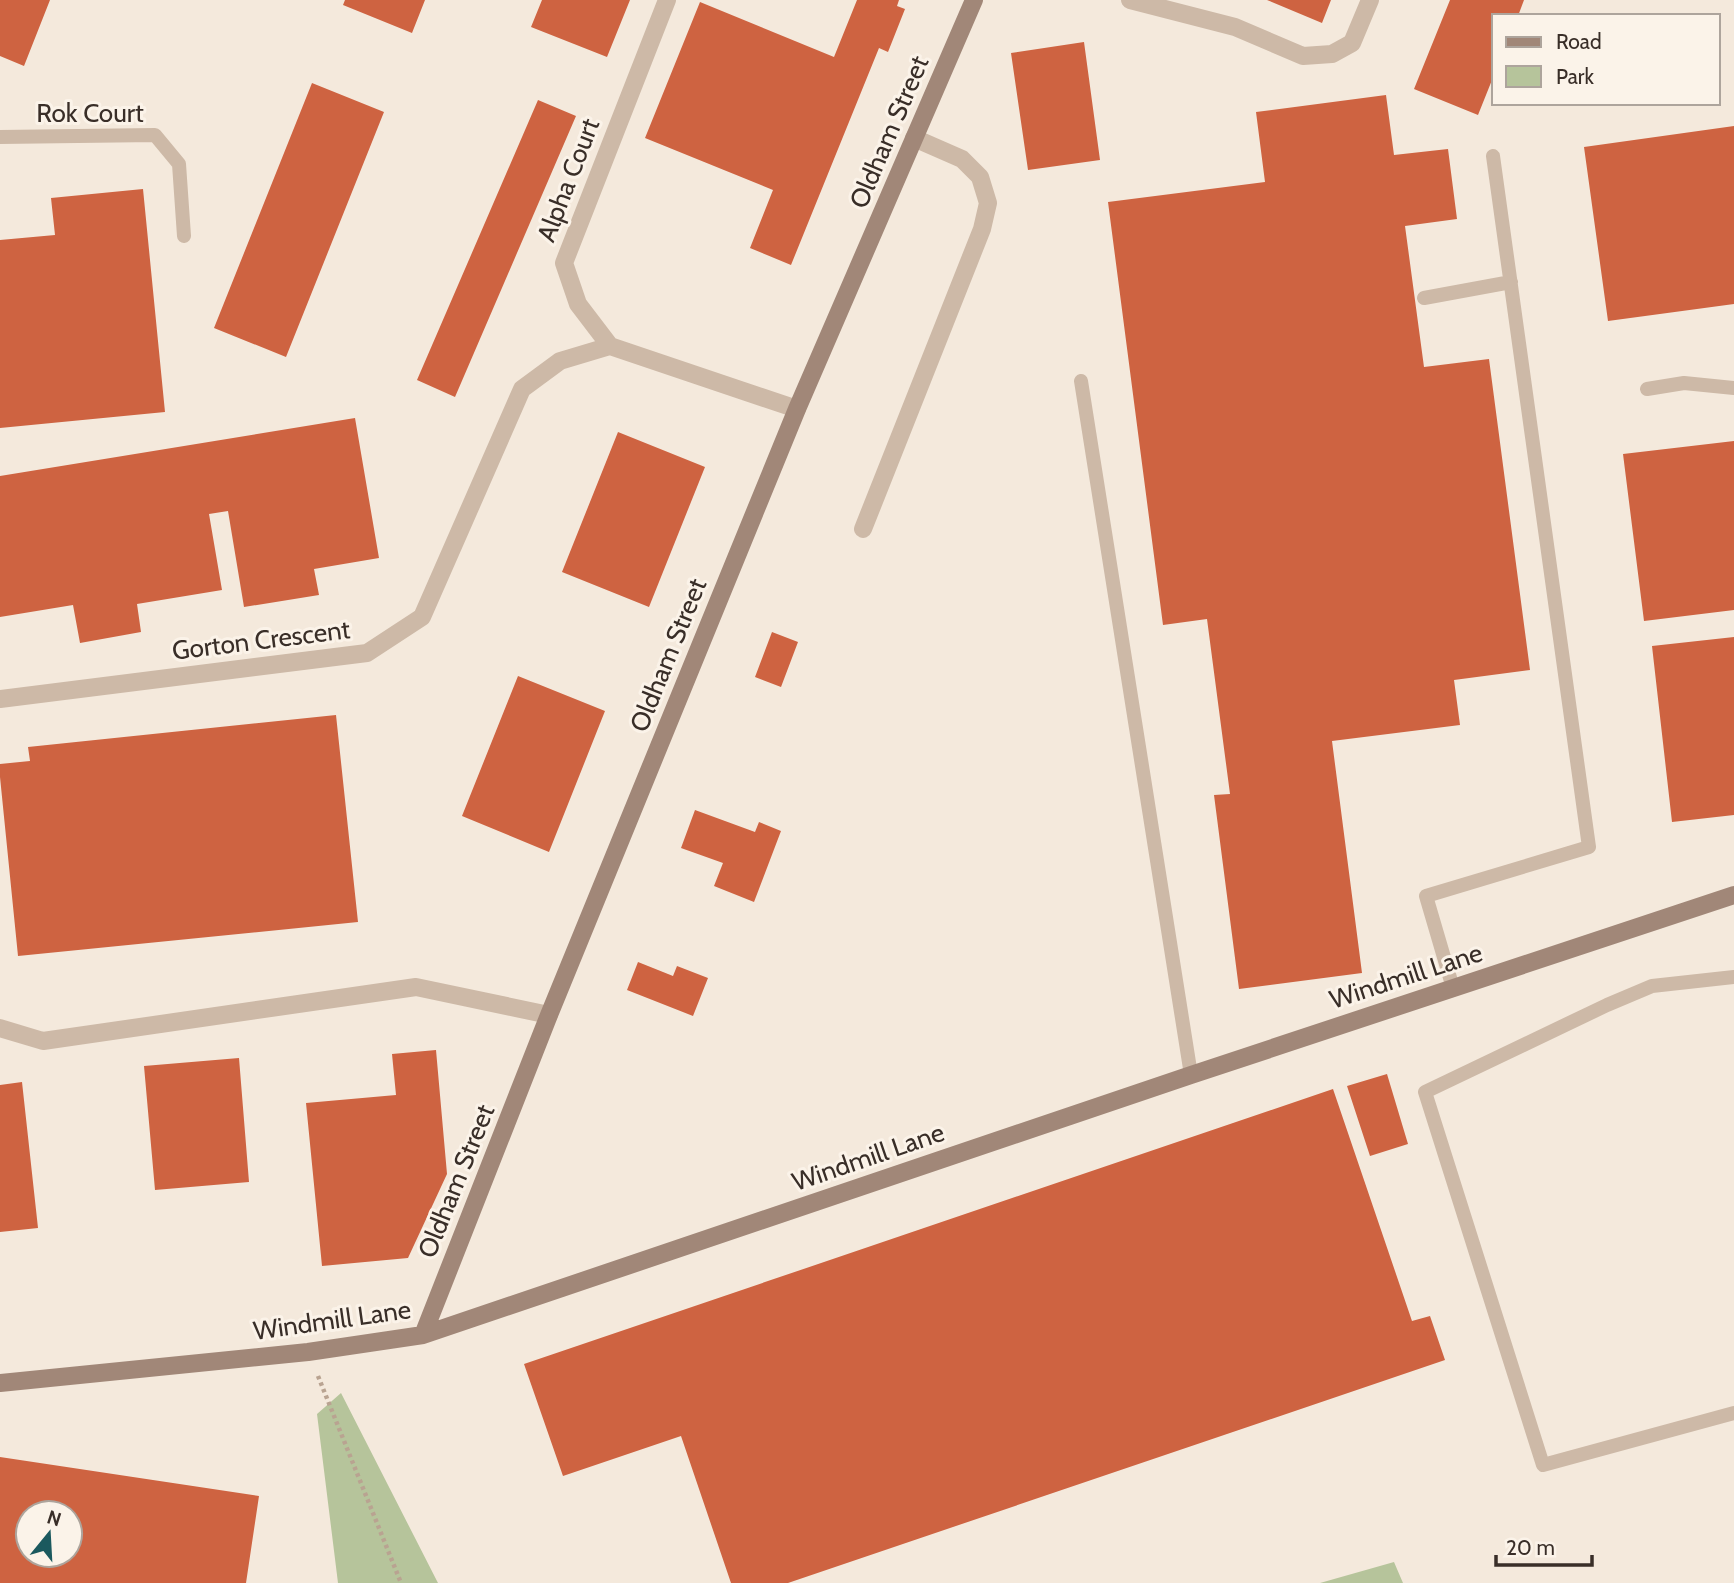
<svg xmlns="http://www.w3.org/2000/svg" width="1734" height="1583" viewBox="0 0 1734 1583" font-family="Cabin,sans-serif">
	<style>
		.green { fill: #b6c49b }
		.building { fill: #ce6341; fill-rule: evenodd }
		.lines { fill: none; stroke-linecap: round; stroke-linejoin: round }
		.path { stroke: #b9a391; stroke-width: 4.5; stroke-dasharray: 3.5 3.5; stroke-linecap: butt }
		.lane { stroke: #cdb9a7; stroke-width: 14 }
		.street { stroke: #cdb9a7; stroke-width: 18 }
		.secondary { stroke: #a18778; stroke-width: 18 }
		.labels { text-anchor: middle; stroke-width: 6; stroke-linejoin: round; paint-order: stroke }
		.street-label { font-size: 26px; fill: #392e28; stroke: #fbf3e9 }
	</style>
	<rect width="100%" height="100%" fill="#f4e9dc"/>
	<path class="green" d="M341 1393 438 1583H338L317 1414Z
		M1394 1562 1403 1583H1320Z"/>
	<path class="building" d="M0 0H50L24 66 0 56Z
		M345 0H425L412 33 343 5Z
		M542 0H630L607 57 531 27Z
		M857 0H899L897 6 905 9 888 52 879 48 791 265 750 248 773 190 645 138 700 2 834 57Z
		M1267 0H1331L1322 23Z
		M1450 0H1524L1518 16H1494V75L1478 115 1414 89Z
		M1084 42 1100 160 1028 170 1011 53Z
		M312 83 384 112 286 357 214 328Z
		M1386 95 1394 155 1448 149 1457 219 1405 226 1424 367 1489 359 1530 670 1454 680 1460 725 1332 741 1362 973 1239 989 1214 795 1230 794 1207 619 1163 625 1108 202 1265 182 1256 112Z
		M538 100 576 116 455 397 417 380Z
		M1734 126V304L1608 321 1584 147Z
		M143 189 165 412 0 428V240L55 235 51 198Z
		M355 418 379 558 314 569 319 595 244 607 228 511 209 514 222 590 137 604 141 632 80 643 73 605 0 617V476Z
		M618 432 705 467 649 607 562 572Z
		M1734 441V610L1644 621 1623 454Z
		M772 632 798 642 781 687 755 677Z
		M1734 637V815L1672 822 1652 646Z
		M518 676 605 711 549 852 462 816Z
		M336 715 358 922 18 956 0 777V764L30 761 28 747Z
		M695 810 755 832 759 822 781 831 754 902 714 886 723 863 681 848Z
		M638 962 673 976 677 966 708 978 693 1016 627 990Z
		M436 1050 447 1174 408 1258 322 1266 306 1103 396 1095 392 1054Z
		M239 1058 249 1182 155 1190 144 1066Z
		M1387 1074 1408 1144 1370 1156 1347 1086Z
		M22 1082 38 1228 0 1232V1085Z
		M1333 1089 1412 1321 1430 1316 1445 1360 788 1583H731L681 1436 563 1476 524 1364Z
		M0 1457 259 1496 246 1583H0ZM28 1513H70V1555H28Z"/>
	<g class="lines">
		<path class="path" d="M318 1376 401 1583"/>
		<path class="lane" d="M0 137 155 135 179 164 184 236
			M1424 298 1511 282
			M1081 381 1191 1075
			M1647 389 1684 383 1734 388
			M1734 977 1652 986 1607 1005 1425 1092 1543 1465 1734 1413
			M1453 988 1426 896 1589 847 1493 156"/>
		<path class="street" d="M667 0 564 263 578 304 610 346 797 409
			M1130 0 1235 27 1303 56 1332 54 1352 43 1370 0
			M863 529 982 229 988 203 980 177 962 159 914 138
			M0 699 367 653 422 617 522 389 560 361 610 346
			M0 1028 43 1041 416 987 549 1015"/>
		<path class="secondary" d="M423 1335 549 1015 797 409 974 0
			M0 1383 308 1352 423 1335 1191 1075 1734 895"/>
	</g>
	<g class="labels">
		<g class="street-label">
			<text x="90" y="122">Rok Court</text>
			<text transform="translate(889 132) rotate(-67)" y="9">Oldham Street</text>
			<text transform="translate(568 180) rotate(-69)" y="9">Alpha Court</text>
			<text transform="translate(261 640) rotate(-7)" y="9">Gorton Crescent</text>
			<text transform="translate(668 655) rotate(-68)" y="9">Oldham Street</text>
			<text transform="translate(1406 976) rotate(-18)" y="9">Windmill Lane</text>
			<text transform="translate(868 1157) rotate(-19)" y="9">Windmill Lane</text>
			<text transform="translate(456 1181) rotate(-68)" y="9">Oldham Street</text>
			<text transform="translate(332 1320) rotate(-8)" y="9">Windmill Lane</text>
		</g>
	</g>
	<rect x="1492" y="14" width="228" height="91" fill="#fbf3e9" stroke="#ada49c" stroke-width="2"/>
	<rect x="1506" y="37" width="35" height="10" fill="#a18778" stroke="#ada49c" stroke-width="2"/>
	<text x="1556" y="49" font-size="21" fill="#392e28">Road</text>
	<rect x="1506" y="66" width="35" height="21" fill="#b6c49b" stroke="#ada49c" stroke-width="2"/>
	<text x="1556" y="84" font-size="21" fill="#392e28">Park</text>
	<g transform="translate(49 1534) rotate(18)"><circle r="33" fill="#fbf3e9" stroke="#ada49c" stroke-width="2"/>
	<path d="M0-5L12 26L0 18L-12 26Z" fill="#1b595e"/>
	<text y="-10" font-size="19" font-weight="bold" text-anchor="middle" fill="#392e28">N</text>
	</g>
	<path d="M1496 1555v10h96v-10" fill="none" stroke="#392e28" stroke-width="3.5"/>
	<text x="1506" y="1555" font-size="21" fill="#392e28" stroke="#fbf3e9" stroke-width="5" paint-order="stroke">20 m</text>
</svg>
